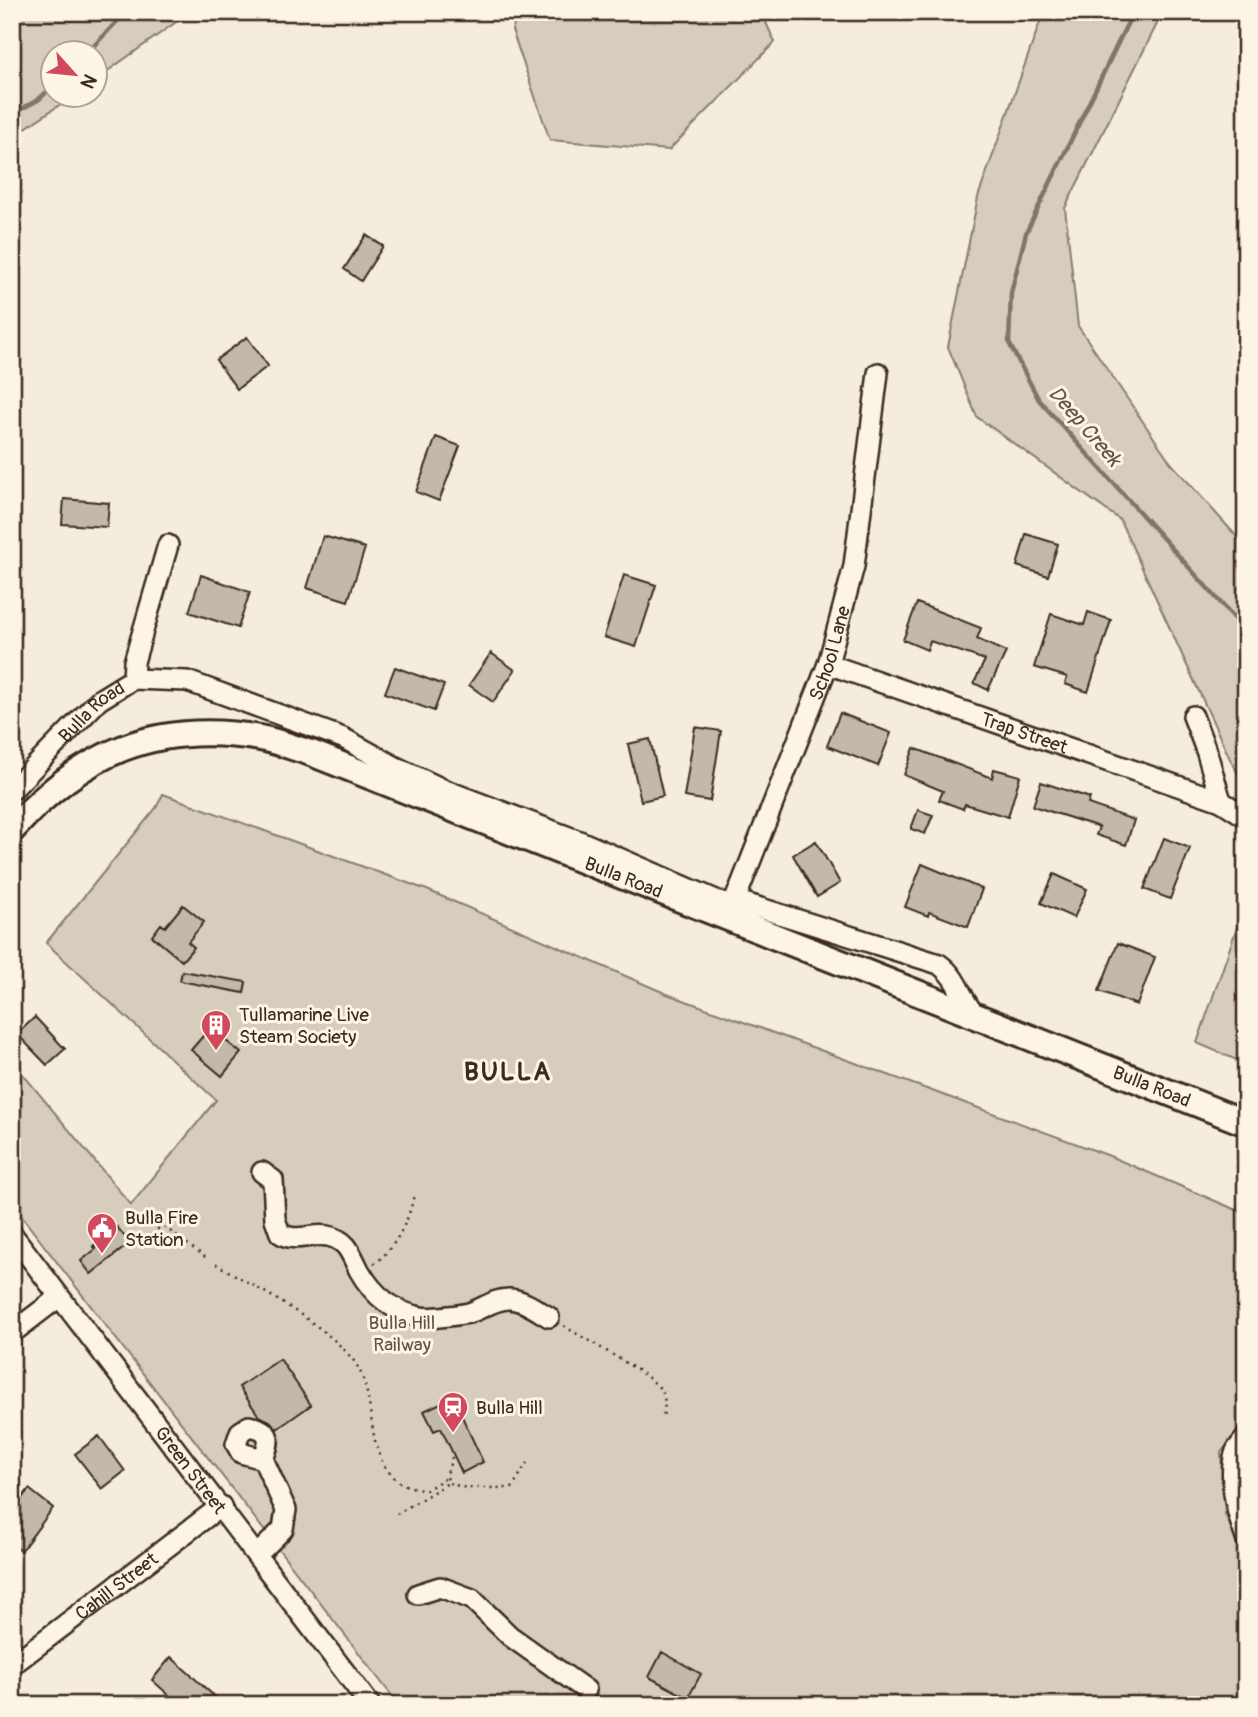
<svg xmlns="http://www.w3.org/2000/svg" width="1258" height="1717" viewBox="0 0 1258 1717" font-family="Pangolin,sans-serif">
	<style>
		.green { fill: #d6cdbd; stroke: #887c6e; stroke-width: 2 }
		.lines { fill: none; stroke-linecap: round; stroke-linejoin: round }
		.stream { stroke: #817466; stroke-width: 4.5 }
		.building { fill: #c3b9aa; stroke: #3b2a1e; stroke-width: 2 }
		.minor-casing { stroke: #3b2a1e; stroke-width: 24 }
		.major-casing { stroke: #3b2a1e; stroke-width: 30 }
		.path { stroke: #3b2a1e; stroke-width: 2.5; stroke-dasharray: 2 5; stroke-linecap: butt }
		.minor { stroke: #fcf5e5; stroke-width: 19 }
		.major { stroke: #fcf5e5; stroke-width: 24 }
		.labels { text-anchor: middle; stroke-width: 6; stroke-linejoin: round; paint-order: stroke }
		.street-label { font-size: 19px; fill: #3b2a1e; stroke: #fcf5e5 }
		.poi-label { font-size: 19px; fill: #3b2a1e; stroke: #fcf5e5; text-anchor: start }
		.park-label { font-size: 19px; fill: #625346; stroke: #fcf5e5 }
		.water-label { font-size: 21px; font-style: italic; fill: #645548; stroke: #fcf5e5 }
		.district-label { font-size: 26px; font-weight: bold; letter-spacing: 2px; fill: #3b2a1e; stroke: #fcf5e5 }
	</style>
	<rect width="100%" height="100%" fill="#f4eddd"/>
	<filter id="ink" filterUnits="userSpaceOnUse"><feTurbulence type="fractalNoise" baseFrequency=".0143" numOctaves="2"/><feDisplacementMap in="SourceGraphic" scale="14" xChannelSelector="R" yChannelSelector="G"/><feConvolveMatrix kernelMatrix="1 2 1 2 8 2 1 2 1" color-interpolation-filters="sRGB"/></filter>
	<g filter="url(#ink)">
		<path class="green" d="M25 12H190L95 80 94 52H52V94L74 95 12 137V21Z
			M519 12H761L775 42 669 150 550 140 512 30Z
			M1046 12H1163L1065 208 1078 326 1171 463 1246 547V788L1231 761 1120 520 977 417 948 347 978 197 1040 22Z
			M163 794 427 890 667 994 1107 1155 1246 1214V1425L1221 1452 1225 1514 1246 1561V1705H399L12 1204V1061L131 1205 216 1100 46 943 156 808Z
			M1246 901V1064L1197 1043Z"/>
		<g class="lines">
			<path class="stream" d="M1133 12 1026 233 1011 293 1009 343 1039 400 1246 631
				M88 52 126 12
				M12 114 38 100 52 87"/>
		</g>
		<path class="building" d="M366 235 383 246 361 281 344 269Z
			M247 337 268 366 237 389 216 360Z
			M436 437 460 446 439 501 416 492Z
			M64 499 109 503 107 527 62 524Z
			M1026 534 1058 544 1048 576 1017 566Z
			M323 536 365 548 348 601 307 588Z
			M201 575 250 592 238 628 189 612Z
			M624 575 656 585 636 647 604 637Z
			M917 603 981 628 977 639 1006 652 988 690 974 683 985 660 930 641 927 650 903 640Z
			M1088 612 1111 620 1088 692 1065 684 1067 677 1034 667 1051 614 1084 625Z
			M491 653 515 670 493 702 469 685Z
			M395 667 444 685 434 711 385 693Z
			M840 713 891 733 878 766 827 746Z
			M695 727 721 731 710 801 684 797Z
			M650 739 663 796 641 801 628 744Z
			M914 748 992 778 994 769 1020 776 1008 817 965 804 963 809 939 800 943 791 904 775Z
			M1041 782 1090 798 1088 804 1134 820 1126 845 1096 835 1099 827 1033 806Z
			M918 810 933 815 925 834 911 829Z
			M1164 838 1190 848 1170 899 1144 889Z
			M816 841 840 883 817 897 793 855Z
			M922 864 982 889 968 927 929 912 928 916 905 907Z
			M1054 874 1087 889 1074 918 1041 903Z
			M183 905 204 922 188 942 194 947 182 961 152 936 161 924 165 927Z
			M1118 943 1155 957 1137 1005 1099 991Z
			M182 971 246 982 244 993 180 981Z
			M35 1017 65 1049 47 1065 17 1034Z
			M210 1028 241 1053 222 1076 191 1050Z
			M117 1227 130 1243 91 1274 81 1261 96 1249 93 1246Z
			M280 1359 311 1405 277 1429 270 1421 259 1416 239 1387Z
			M453 1397 483 1462 462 1473 441 1428 434 1431 424 1411Z
			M99 1436 125 1471 102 1489 75 1454Z
			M29 1489 53 1508 21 1551 12 1544V1511Z
			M662 1652 701 1674 688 1698 649 1677Z
			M171 1657 224 1705H180L152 1680Z"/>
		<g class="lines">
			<g class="minor-casing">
				<g id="minor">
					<path id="s1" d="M828 664 1221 801"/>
					<path d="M133 679 134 662 168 545"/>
					<path d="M1193 716 1207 753 1221 801 1246 817"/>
					<path id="s2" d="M12 790 99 700 133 679 187 681 343 738 394 766 445 790 582 842 732 907"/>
					<path d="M735 900 939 964C960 979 960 1000 977 1017"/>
					<path id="s3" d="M728 918 828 664 854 566 878 373"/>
					<path d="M262 1172 273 1180 275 1219 280 1233C299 1247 324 1223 346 1246 351 1252 355 1262 359 1270 373 1295 392 1312 421 1317 431 1319 458 1315 469 1313 483 1309 495 1298 510 1299 524 1300 537 1310 549 1317"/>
					<path id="s4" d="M12 1234 370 1705"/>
					<path d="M12 1333 59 1297"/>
					<path d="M1246 1438C1243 1442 1238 1447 1236 1451 1227 1476 1237 1514 1246 1538"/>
					<path d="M257 1555 283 1529 286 1510 263 1459 241 1453 236 1444 240 1432 249 1426C272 1430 271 1440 263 1459"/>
					<path d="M418 1594 440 1587 472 1599 510 1636 586 1690"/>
					<path id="s5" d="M12 1665 221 1506"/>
				</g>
			</g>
			<g class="major-casing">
				<g id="major">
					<path id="s6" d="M12 830C81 753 155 720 260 738 277 741 294 748 311 753L1246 1123"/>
				</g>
			</g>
			<path class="path" d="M157 1229 166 1228 205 1257
				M216 1264C256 1287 331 1327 356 1364 379 1400 362 1457 401 1483 407 1487 418 1488 426 1490L447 1477
				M374 1264C394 1250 411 1218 414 1193
				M564 1326C584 1339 651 1374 661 1390 666 1397 665 1408 663 1416
				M452 1457 447 1474 448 1483 466 1488H512L527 1463
				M397 1514 448 1483"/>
			<use href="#minor" class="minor"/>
			<use href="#major" class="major"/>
		</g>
	</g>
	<defs>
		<g id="building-pin" transform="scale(1.575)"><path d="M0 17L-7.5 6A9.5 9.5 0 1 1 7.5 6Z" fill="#d1495b" stroke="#fcf5e5"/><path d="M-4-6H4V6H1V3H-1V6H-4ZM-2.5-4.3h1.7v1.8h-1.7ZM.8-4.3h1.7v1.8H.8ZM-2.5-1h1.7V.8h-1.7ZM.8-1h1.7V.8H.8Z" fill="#fff"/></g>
		<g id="civic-pin" transform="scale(1.575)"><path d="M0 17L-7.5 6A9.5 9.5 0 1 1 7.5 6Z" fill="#d1495b" stroke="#fcf5e5"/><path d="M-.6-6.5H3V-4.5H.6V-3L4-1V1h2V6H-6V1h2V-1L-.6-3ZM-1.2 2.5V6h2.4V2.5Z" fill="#fff"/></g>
		<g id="station-pin" transform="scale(1.575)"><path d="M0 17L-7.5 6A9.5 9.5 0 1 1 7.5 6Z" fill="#d1495b" stroke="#fcf5e5"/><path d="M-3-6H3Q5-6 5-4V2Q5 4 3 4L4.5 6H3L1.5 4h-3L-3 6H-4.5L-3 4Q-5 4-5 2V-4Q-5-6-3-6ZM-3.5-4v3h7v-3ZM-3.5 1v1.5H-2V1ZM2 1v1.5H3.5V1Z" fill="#fff"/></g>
	</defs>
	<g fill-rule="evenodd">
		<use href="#building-pin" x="216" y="1025"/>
		<use href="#civic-pin" x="102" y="1228"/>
		<use href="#station-pin" x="453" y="1407"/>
	</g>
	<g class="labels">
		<g class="street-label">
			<text dy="7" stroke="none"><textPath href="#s3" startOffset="284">School Lane</textPath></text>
			<text dy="7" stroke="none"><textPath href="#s2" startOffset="112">Bulla Road</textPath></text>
			<text dy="7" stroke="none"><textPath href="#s1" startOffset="208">Trap Street</textPath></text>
			<text dy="7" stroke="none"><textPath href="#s6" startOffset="668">Bulla Road</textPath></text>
			<text dy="7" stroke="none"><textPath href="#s6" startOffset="1236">Bulla Road</textPath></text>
			<text dy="7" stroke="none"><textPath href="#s4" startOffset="296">Green Street</textPath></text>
			<text dy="7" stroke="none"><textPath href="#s5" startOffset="131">Cahill Street</textPath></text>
		</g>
		<g class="poi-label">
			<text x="239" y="1021">Tullamarine Live<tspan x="239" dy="22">Steam Society</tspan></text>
			<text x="125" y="1224">Bulla Fire<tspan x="125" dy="22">Station</tspan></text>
			<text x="476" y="1414">Bulla Hill</text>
		</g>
		<g class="park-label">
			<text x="402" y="1329">Bulla Hill<tspan x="402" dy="22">Railway</tspan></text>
		</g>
		<g class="water-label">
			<text transform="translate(1085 426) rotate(49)" y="7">Deep Creek</text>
		</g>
		<g class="district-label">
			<text x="508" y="1080">BULLA</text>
		</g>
	</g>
	<rect width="1258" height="1717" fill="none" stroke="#fcf5e5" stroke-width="42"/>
	<rect x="21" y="21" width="1216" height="1675" fill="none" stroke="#3b2a1e" stroke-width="2.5" filter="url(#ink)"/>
	<g transform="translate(74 74) rotate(117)"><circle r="33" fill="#fcf5e5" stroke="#afa495" stroke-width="2"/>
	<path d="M0-5L12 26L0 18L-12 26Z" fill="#d1495b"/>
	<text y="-10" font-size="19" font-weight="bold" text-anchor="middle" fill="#3b2a1e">N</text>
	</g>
</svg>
